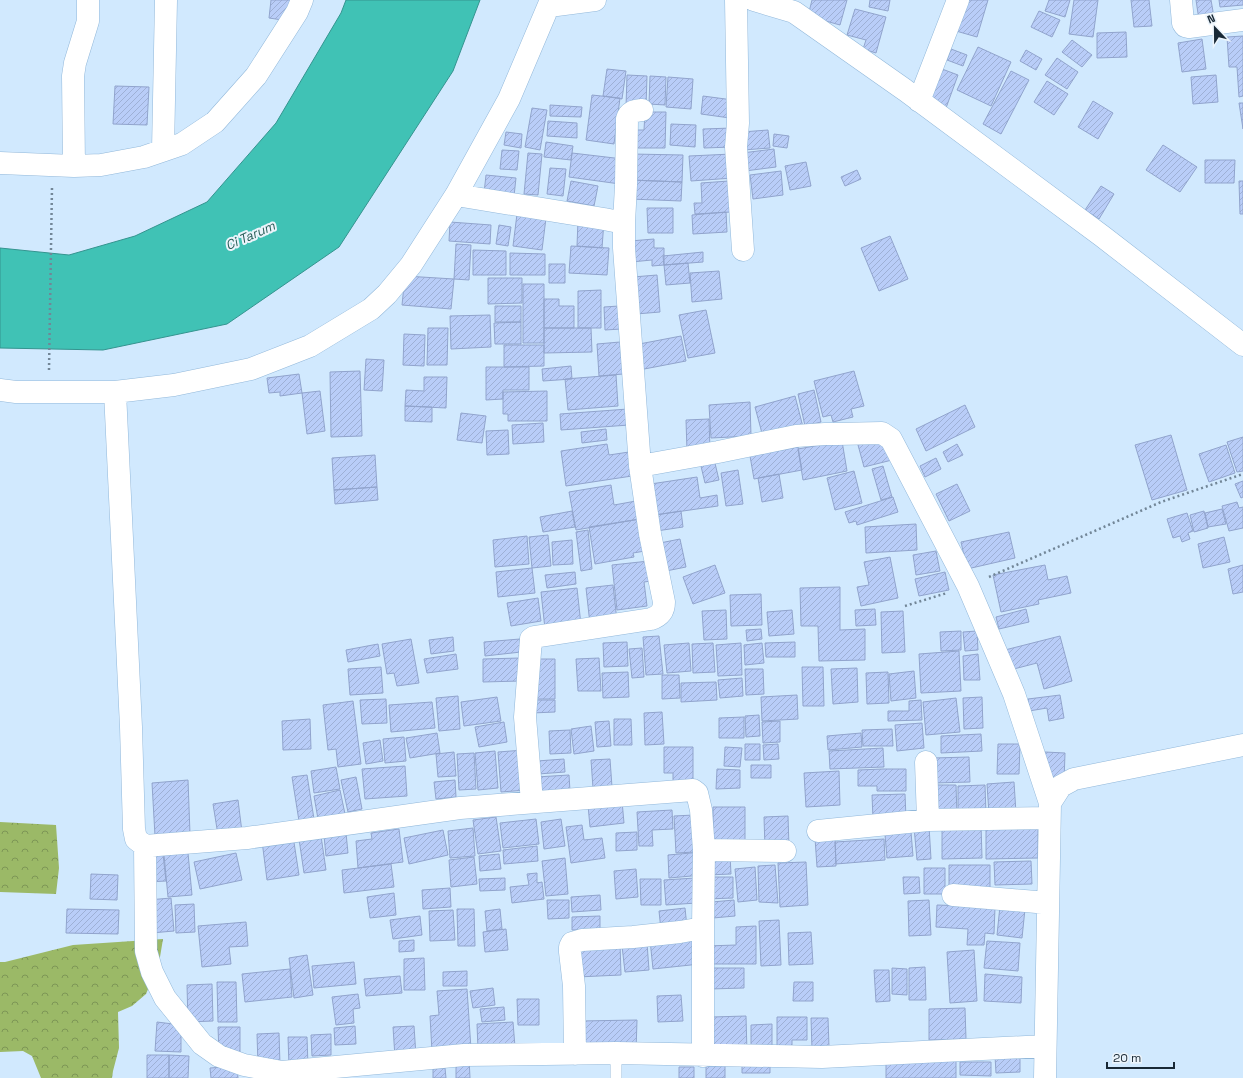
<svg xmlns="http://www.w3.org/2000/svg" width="1243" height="1078" viewBox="0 0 1243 1078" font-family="'Space Grotesk',sans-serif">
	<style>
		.forest { fill: url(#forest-crowns) }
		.water { fill: #40c2b5; stroke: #34948f }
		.building { fill: url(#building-hatch); stroke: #91a4cd }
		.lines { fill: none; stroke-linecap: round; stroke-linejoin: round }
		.service-casing { stroke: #92b8da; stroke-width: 12 }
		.minor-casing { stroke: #92b8da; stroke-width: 23 }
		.path { stroke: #728697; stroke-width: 2.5; stroke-dasharray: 2 3; stroke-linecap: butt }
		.service { stroke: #fff; stroke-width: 11 }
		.minor { stroke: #fff; stroke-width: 22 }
		.labels { text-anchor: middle; stroke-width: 4; stroke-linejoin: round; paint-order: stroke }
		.water-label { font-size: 13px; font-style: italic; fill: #295e58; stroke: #ecf4fb }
	</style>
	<defs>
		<pattern id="forest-crowns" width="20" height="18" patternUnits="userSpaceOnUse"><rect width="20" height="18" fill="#9bb967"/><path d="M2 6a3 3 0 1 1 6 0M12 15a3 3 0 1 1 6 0" fill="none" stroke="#7d9656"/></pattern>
		<pattern id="building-hatch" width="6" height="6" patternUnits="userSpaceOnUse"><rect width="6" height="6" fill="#b9cdf8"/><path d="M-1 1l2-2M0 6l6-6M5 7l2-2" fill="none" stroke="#9eb0d5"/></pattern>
	</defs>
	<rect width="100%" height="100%" fill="#d1e9fe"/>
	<path class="forest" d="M0 822 56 825 59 868 56 894 0 892Z
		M163 939 159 963 146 994 132 1006 118 1012 119 1048 113 1071 112 1078H41L32 1056 23 1051 0 1052V962H5L73 945Z"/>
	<path class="water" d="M346 0H480L453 71 339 247 227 324 103 350 0 348V248L69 255 135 236 207 202 276 123 341 13Z"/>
	<path class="building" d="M271 0H292L289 21 269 18Z
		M812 0H847L840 25 808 16Z
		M870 0H890L888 11 869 7Z
		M966 0H988L977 37 956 31Z
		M1049 0H1070L1065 17 1045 11Z
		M1074 0H1098L1093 37 1069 34Z
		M1131 0H1149L1152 26 1134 27Z
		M1196 0H1211L1214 17 1199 20Z
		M1219 0H1243V5L1220 7Z
		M855 9 886 17 876 53 863 49 866 40 847 35Z
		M1039 11 1060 20 1052 37 1031 27Z
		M1126 32 1127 57 1097 58V33Z
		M1243 36V96L1239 97 1237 67H1229L1227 37Z
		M1202 39 1206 69 1182 72 1178 43Z
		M1072 40 1092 55 1082 67 1062 52Z
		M978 47 1011 62 991 106 957 90Z
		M951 49 967 55 963 66 947 60Z
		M1026 50 1042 59 1036 70 1020 61Z
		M1057 58 1078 72 1067 89 1045 75Z
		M607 69 626 71 622 99 603 96Z
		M942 69 958 75 946 108 930 102Z
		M1011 71 1029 80 1001 134 983 124Z
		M627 75 647 76 646 107H626Z
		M1216 75 1218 102 1193 104 1191 77Z
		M650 76 666 77 665 105 649 104Z
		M668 77 693 79 691 109 666 107Z
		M1047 81 1068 94 1054 115 1034 102Z
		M115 86 149 87 147 125 113 124Z
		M592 95 620 98 614 144 586 140Z
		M703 96 733 100 730 118 701 114Z
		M1093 101 1113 113 1098 139 1078 127Z
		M1239 103H1243V129Z
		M550 105 582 107 581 117 550 116Z
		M532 108 547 110 540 150 525 147Z
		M645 112H666L665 148H633V130H644Z
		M548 121 577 123V138L547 136Z
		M671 124 696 125 695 147 670 145Z
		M732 128V147L704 148 703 129Z
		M768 130 770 148 743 150 742 132Z
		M506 132 522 134 521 148 504 145Z
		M774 134 789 136 787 148 773 146Z
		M546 142 573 146 571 160 544 157Z
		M1163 145 1197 167 1180 192 1146 170Z
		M774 149 776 167 745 171 742 153Z
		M502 150 519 151 517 170 500 169Z
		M528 153 542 154 538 195 524 194Z
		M572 153 623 159 620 184 569 177Z
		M632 154 683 155 682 182 630 180Z
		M732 154 733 178 691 181 689 156Z
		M1205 160H1235L1234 183H1205Z
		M806 162 811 186 790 190 785 166Z
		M550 168 566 169 563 196 547 194Z
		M857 170 861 179 845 186 841 177Z
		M781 171 783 195 753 199 750 175Z
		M486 175 516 178 514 196 484 193Z
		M630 180 682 182 681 201 630 199Z
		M571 181 598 186 594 206 567 201Z
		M729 181 731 212 695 214 694 203H702L701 183Z
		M1239 181H1243V214H1240Z
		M1101 186 1114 194 1099 219 1085 210Z
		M647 208H673V233H648Z
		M726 212 727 232 693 234 692 215Z
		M517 214 546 218 542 250 513 246Z
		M578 220 604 221 602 248 577 246Z
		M450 222 491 225 490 244 449 241Z
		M499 225 511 227 508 246 496 244Z
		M890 236 908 279 879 291 861 248Z
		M654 239V248H664V265L652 266V260L631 262 630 241Z
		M456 244 471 245 469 280 454 279Z
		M571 246 609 248 607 275 569 273Z
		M473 250 506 251V275H473Z
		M703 252V262L664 265 663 256Z
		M510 253 545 254V275H510Z
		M688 263 690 283 666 285 664 265Z
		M549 264H565V283H549Z
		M719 271 722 299 692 302 690 273Z
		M657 275 660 312 636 314 633 277Z
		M405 276 454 279 451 309 402 305Z
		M488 278H522V303L488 304Z
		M523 284H544V343H523Z
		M601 290V328H578V291Z
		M544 299H559V306H574V328H544Z
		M495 306H521V322H495Z
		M619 306 621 329 605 330 604 307Z
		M706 310 715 353 688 358 679 315Z
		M490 315 491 347 451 349 450 316Z
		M521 322V344H495L494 323Z
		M428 328H448L447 365H427Z
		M544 328H591L592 352 544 353Z
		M404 334 425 335 424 366 403 365Z
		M681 336 686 361 639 370 634 345Z
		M620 342 623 374 599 376 597 344Z
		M504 345H544V366L504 367Z
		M366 359 384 360 382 391 364 390Z
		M571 366 572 379 543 381 542 369Z
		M486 367H529V390H503V399L486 400Z
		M360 371 362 436 331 437 330 372Z
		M854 371 864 406 851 409 853 417 833 422 831 415 823 417 814 381Z
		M299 374 302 393 280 396V392L269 393 267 378Z
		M616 375 618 406 568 410 565 379Z
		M424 377H447L446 408 405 406 406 390 424 391Z
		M814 390 821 422 805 426 798 394Z
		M320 391 325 431 307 434 302 393Z
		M547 391V421H508V414H503V392Z
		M795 396 803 427 763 437 755 407Z
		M750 402 751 436 711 438 709 405Z
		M965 405 975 427 926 451 916 429Z
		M405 406 432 407V422L405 421Z
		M628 409 629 425 561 430 560 414Z
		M461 413 486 416 482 443 457 440Z
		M709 419 710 450 687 451 686 420Z
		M543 423 544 442 513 444 512 425Z
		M606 429 607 440 582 443 581 432Z
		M508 430 509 454 487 455 486 431Z
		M1171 435 1187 490 1152 500 1135 445Z
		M1243 437V471L1237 472 1227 442Z
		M886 438 892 460 864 467 858 445Z
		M842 441 847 471 803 480 798 449Z
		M607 444 609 455 629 452 632 476 566 486 561 451Z
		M957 444 963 455 948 462 943 452Z
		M1226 445 1235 473 1209 482 1199 454Z
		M798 447 802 470 754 479 750 456Z
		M375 455 377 487 334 490 332 458Z
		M936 458 941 469 925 477 920 466Z
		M714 459 719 480 705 483 700 462Z
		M883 466 892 497 881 500 872 469Z
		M738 470 743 504 726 506 721 473Z
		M854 471 862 503 835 510 827 478Z
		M779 474 783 498 762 502 758 478Z
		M697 477 700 498 717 495 718 506 648 516 644 485Z
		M1243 481V497L1241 498 1235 484Z
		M957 484 970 511 949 521 936 494Z
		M611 485 614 505 636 501 640 519 576 530 569 492Z
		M377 487 378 500 335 504 334 490Z
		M893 497 898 512 857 525 856 521 849 523 845 512Z
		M1237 502 1239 508 1243 507V528L1229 531 1222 506Z
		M1222 509 1226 524 1208 527 1205 513Z
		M572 511 575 527 543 532 540 517Z
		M681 511 683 527 650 532 648 516Z
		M1204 511 1208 528 1194 532 1190 515Z
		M1187 513 1193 531 1188 533 1190 539 1182 542 1180 536 1173 538 1167 519Z
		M640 519 645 551 633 553 634 557 595 564 589 527Z
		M916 524 917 550 866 553 865 527Z
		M588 530 592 569 581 571 576 532Z
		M1009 532 1015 558 967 569 961 542Z
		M548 535 551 566 532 568 529 537Z
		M527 536 529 564 495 567 493 540Z
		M1224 537 1230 562 1203 568 1198 544Z
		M680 539 686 567 661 572 655 544Z
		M572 540 573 564 553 565 552 542Z
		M936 551 940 571 916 575 913 555Z
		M890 557 898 598 861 606 857 587 869 585 864 562Z
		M649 561 651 581 644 582 647 606 617 610 612 565Z
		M715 565 725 593 693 604 683 577Z
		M1045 565 1048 580 1067 576 1071 593 1038 600 1039 604 1001 612 993 575Z
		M1243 565V592L1233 594 1228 569Z
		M532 568 535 593 498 597 496 572Z
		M575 572 576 584 547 588 545 575Z
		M945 572 949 590 919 596 915 579Z
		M613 585 617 621 590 624 586 588Z
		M840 587V630L865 629V660L819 661 818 626H801L800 588Z
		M577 588 581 625 545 629 541 592Z
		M761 594 762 625 731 626 730 595Z
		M538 598 541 621 511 626 507 603Z
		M875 609 876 625 856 626 855 610Z
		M1026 609 1029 622 999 629 996 617Z
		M726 610 727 639 704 640 702 611Z
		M792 610 794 634 769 636 767 612Z
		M903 611 905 652 882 653 881 612Z
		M761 629 762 639 747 641 746 630Z
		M961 631V650L941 651 940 632Z
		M977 631 978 650 965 651 963 632Z
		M659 636 663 674 646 675 643 637Z
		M1060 636 1072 681 1044 689 1037 663 1006 671 1001 651Z
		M453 637 454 651 431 654 429 640Z
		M411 639 419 683 397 686 394 673 387 674 382 644Z
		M520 639 521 652 485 656 484 642Z
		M627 642 628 666 604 667 603 643Z
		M795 642V657H766L765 643Z
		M689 643 691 671 667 673 664 645Z
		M713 643 715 672 693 673 692 644Z
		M741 643 742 675 718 676 716 645Z
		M762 643 764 663 745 665 744 645Z
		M378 644 380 656 348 662 346 650Z
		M642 648 644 677 632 678 629 649Z
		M959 651 961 691 921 693 919 654Z
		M456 654 458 669 427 673 424 659Z
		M978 654 980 680H964L963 656Z
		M520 658 521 681 483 682V659Z
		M599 658 601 691H578L576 659Z
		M538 659H555V699H537Z
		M381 667 383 693 350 695 348 669Z
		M802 667H823L824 706H803Z
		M857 668 858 702 833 704 831 669Z
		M745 669H763L764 694 746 695Z
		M914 671 916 698 891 701 889 674Z
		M628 672 629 697 603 698 602 673Z
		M888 672 889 703 867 704 866 673Z
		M662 675H679L680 698 662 699Z
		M742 678 743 696 720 698 718 680Z
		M716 682 717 700 681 702V683Z
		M797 695 798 719 762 721 761 697Z
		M1060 695 1064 718 1049 721 1047 708 1029 711 1028 699Z
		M458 696 460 729 439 731 436 698Z
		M497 697 501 721 464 726 461 702Z
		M982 697 983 728 964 729 963 698Z
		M956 698 960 732 926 735 923 702Z
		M386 699 387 723 362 724 360 700Z
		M532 700H555V712L532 713Z
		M921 700 922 720 888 721V711H909V701Z
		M353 701 361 764 338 767 336 749 328 750 323 705Z
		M432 702 435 728 391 732 389 705Z
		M662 712 664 744 645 745 644 713Z
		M759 715 760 736 746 737 745 716Z
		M744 717V738H719V718Z
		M310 719 311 749 283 750 282 721Z
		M614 719H631L632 745H614Z
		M609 721 611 746 597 747 595 722Z
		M780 721V742L763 743 762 722Z
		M504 722 507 742 479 747 475 727Z
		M922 723 924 748 897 751 895 725Z
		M591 726 594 751 574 754 571 729Z
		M892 729 893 746H863L862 730Z
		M570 730 571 753 550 754 549 731Z
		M437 733 440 753 410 758 406 738Z
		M861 733 862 747 828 750 827 736Z
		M981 734 982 751 941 753V736Z
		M404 737 406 761 385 763 383 739Z
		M380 740 383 761 366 764 363 743Z
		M745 744H760V760H745Z
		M778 744 779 759 764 760 763 745Z
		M998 744H1020L1019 774H997Z
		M664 747H693V781L673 782V773H664Z
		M725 747 742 748 740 767 724 766Z
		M883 748 884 767 830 769 829 751Z
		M524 750 527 790 501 792 498 752Z
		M495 751 498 788 478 790 475 753Z
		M454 752 456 776 438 777 436 754Z
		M1045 752 1065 753 1064 782 1044 781Z
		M474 753 476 789 459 790 457 754Z
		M969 757 970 782 934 783 933 758Z
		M564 759 565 772 538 774 537 761Z
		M610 759 612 787 593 788 591 760Z
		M751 765H771V778H751Z
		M405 766 407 796 365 799 362 769Z
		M336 767 340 789 314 793 311 771Z
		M717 769 740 770V788L716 789Z
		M883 769H906V791H877V786H858V770Z
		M839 771 840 805 806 807 804 773Z
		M307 775 314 819 299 821 292 777Z
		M569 775 570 791 537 793 536 777Z
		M356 777 362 809 348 812 341 780Z
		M188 780 190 834 155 836 152 783Z
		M455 780 456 797 436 799 434 782Z
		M1014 782 1016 813 989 814 987 784Z
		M935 785H956L957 815H936Z
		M985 785 986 814 958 815V786Z
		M340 790 345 814 318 819 314 796Z
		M905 794 906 818 873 819 872 795Z
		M238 800 242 832 218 835 213 804Z
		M622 801 624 823 590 827 588 805Z
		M713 807H745V847H713Z
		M672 810 673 829 652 830 653 846H639L637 812Z
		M694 815 695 852 676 853 674 816Z
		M788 816 789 847 765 848 764 817Z
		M496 817 501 851 478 854 473 820Z
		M536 819 539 844 503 848 500 823Z
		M561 819 565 846 544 849 541 822Z
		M981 824 982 858 942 859V825Z
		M582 825 584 840 602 838 605 858 571 863 566 827Z
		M1038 825V858L986 859V827Z
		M929 826 931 859 917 860 914 827Z
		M473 828 475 856 450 858 448 831Z
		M399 829 403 862 358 868 356 841 372 839 371 833Z
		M443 830 448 855 409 864 404 838Z
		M637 832V850L616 851V833Z
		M911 832 913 856 887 858 885 835Z
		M346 833 348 853 326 856 324 836Z
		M293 836 299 875 267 880 262 841Z
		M321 836 326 870 304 873 299 839Z
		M835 837 836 866 817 867 815 838Z
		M884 839 885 860 836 864 835 842Z
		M537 846 538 861 504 864 503 850Z
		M702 852 703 875 669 878 668 855Z
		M188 853 192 895 168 897 164 855Z
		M236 853 242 880 200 889 194 862Z
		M163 854 166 881 147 882 145 856Z
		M499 854 501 869 480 871 479 856Z
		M730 855 731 874 707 875 706 856Z
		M474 857 477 884 451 887 449 860Z
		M565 858 568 894 546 896 542 861Z
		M1031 861 1032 884 995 885 994 862Z
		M806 862 808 905 780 907 778 863Z
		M391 864 394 887 344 893 342 870Z
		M775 865 778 903 759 902 758 866Z
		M949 865H990V888L949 887Z
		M755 867 757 900 738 902 735 869Z
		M924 868H945V894H924Z
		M636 869 638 897 616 899 614 871Z
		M537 873V883L542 882 544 899 512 903 510 887 529 885 527 874Z
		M91 874 118 875 117 900 90 899Z
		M706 877H733V898L706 899Z
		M903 877H919L920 893 904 894Z
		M505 878V890L480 891 479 879Z
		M695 878 697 903 666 905 664 880Z
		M640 879H661V905H641Z
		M450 888 451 907 423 909 422 890Z
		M394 893 396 915 370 918 367 897Z
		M600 895 601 910 572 912 571 897Z
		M171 898 174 931 151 933 148 900Z
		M547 900H569V918L548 919Z
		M734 900 735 916 713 918 712 902Z
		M929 900 931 935 909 936 908 901Z
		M194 904 195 932 176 933 175 905Z
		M937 905 995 907 994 934 985 933 984 945H967L968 929 936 927Z
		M1000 906 1025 909 1022 938 997 935Z
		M685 908 687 927 661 930 659 911Z
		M67 909 119 910 118 934 66 933Z
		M457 909H474L475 946H458Z
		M500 909 502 929 487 931 485 911Z
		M453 910 455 940 430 941 429 911Z
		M420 916 422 935 393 939 390 920Z
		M600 916V929L572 930V917Z
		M779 920 781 965 761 966 759 921Z
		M246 922 248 946 229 947 231 964 202 967 198 926Z
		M756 926V964H706V946L736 945V927Z
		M506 929 508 950 485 952 483 932Z
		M811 932 813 964 789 965 788 933Z
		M697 935 700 964 653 969 650 940Z
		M414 940V951L399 952V941Z
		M987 941 1020 943 1018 971 984 968Z
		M620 943 621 975 577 977 575 945Z
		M647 943 649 970 625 972 622 946Z
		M974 950 977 1001 950 1003 947 952Z
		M307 955 313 995 294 998 289 958Z
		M424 958 425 990H404V959Z
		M354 962 356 984 314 988 312 966Z
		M925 967 926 1000H909V968Z
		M710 968H744V988L710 989Z
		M892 968 907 969V995L892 994Z
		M290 969 292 997 245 1002 242 974Z
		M874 970H889L890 1001 876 1002Z
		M467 971V986H443V972Z
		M985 974 1022 977 1021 1003 984 1001Z
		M400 976 402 993 366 996 364 979Z
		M217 982H236L237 1022H218Z
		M794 982H813V1001H793Z
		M212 984 213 1021 188 1022 187 985Z
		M493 988 495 1005 473 1008 470 991Z
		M467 989 471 1049 432 1052 430 1016 439 1015 437 991Z
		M358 994 360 1008 353 1009 354 1023 336 1025 332 997Z
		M681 995 683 1021 658 1022 657 996Z
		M517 999H539V1025H518Z
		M504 1007 505 1020 482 1022 480 1009Z
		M965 1008 966 1039 929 1040V1009Z
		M746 1016 747 1053 712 1054V1017Z
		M777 1017H807V1040H792V1050H777Z
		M811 1018H828L829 1047 812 1049Z
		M637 1020 636 1052 580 1053V1021Z
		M157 1022 181 1025V1052L155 1051Z
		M513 1022 515 1047 478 1049 477 1024Z
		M772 1024V1049H751V1025Z
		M355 1026 356 1044 335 1045 334 1028Z
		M414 1026 416 1056 395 1057 393 1027Z
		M218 1027H240V1052L219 1053Z
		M279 1033 280 1065H258L257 1034Z
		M331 1034V1055L312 1056 311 1035Z
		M288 1037H307L308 1066H289Z
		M147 1055H169V1078H147Z
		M169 1055 189 1056 188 1078H169Z
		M1020 1055V1072L996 1073 995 1056Z
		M456 1058H469L470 1078H456Z
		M742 1059H770V1073H742Z
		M886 1060H956V1078H886Z
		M960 1062H991V1076L960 1075Z
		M706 1065H725V1078H706Z
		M237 1066 238 1078H211L210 1068Z
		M679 1067H694V1078H679Z
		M445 1068 446 1078H433V1069Z"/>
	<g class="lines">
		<g class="service-casing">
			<path id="service" d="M616 1078V1053"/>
		</g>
		<g class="minor-casing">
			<path id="minor" d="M736 0 738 123 736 147 743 250
				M754 0 794 12 905 90 1102 236 1243 345
				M1181 0 1183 23 1185 26 1189 27 1243 20
				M549 6 595 0
				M919 101 958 0
				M163 150 166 0
				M0 163 74 166 101 165 144 157 182 144 215 122 256 76 297 12 302 0
				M74 166 73 76 75 63 88 21V0
				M456 195 604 219 624 223
				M0 390 16 392H115L174 385 251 369 310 346 371 309 387 294 411 265 456 195 509 99 551 0
				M115 392 131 727 134 829 136 839 145 846 247 838 460 808 693 790 697 793 701 810 704 850 703 928V1056
				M640 466 718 452 796 436 825 434H836L882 433 891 439 968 586 1014 694 1050 803
				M926 762 928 820
				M532 802 525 717 531 639 534 637 651 619C660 616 664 611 664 602L650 534 640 466 624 248V223L626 185 627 119C629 111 635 111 642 110
				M818 831 928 820 1049 818
				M145 846 146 951 152 972 165 998 202 1044 219 1056 244 1065 282 1072 464 1055 616 1053 822 1057 1045 1046
				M704 850 785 851
				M953 895 1048 903
				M575 1054 574 986 570 952V947L572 943 582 940 633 937 680 932 703 928
				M1045 1078 1050 803 1061 786 1074 779 1243 745"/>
		</g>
		<path class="path" d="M49 370 52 187
			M989 577 1161 502 1243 474
			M905 606 947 593"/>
		<use href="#service" class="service"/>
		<use href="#minor" class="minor"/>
	</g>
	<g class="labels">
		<g class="water-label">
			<text transform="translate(250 235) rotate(-24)" y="5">Ci Tarum</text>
		</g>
	</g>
	<g transform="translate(1215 28) rotate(338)" stroke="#ecf4fb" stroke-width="3" paint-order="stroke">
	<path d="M0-3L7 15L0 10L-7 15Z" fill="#182835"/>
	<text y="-6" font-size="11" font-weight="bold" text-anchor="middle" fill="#182835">N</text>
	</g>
	<path d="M1107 1062v6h67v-6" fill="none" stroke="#182835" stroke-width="2"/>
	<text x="1113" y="1062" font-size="12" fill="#182835" stroke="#ecf4fb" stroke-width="3" paint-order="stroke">20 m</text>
</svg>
